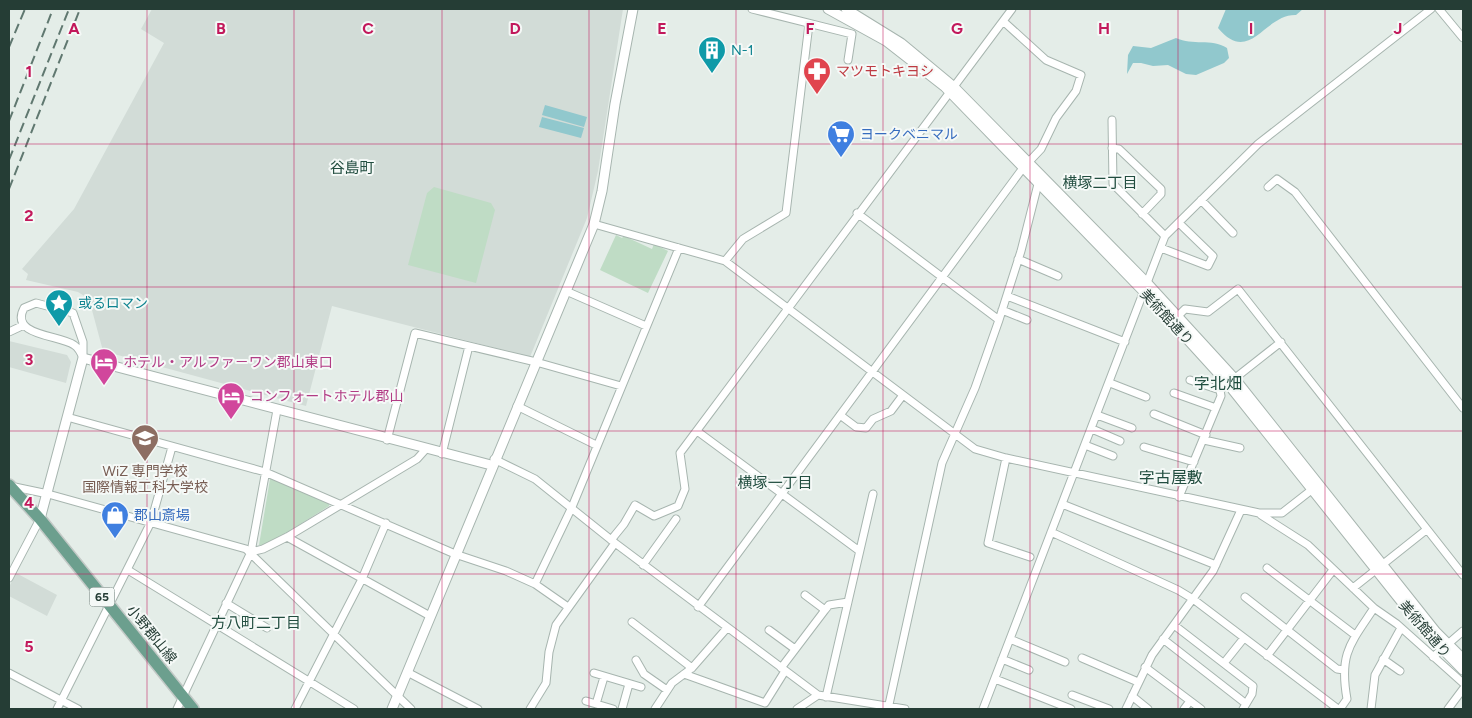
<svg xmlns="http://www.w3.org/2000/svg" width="1472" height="718" viewBox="0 0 1472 718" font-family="Figtree,'Noto Sans JP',sans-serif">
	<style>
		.built { fill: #d2dcd7 }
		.green { fill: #bfdcc5 }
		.water { fill: #91c8cd }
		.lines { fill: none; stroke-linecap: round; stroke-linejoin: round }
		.minor-casing { stroke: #a7b5af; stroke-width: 9 }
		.tertiary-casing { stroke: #a7b5af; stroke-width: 11 }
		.primary-casing { stroke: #c2c9c6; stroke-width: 14 }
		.minor { stroke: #fff; stroke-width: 7 }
		.tertiary { stroke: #fff; stroke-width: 9 }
		.primary { stroke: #6c9f8e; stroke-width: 11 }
		.rail { stroke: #607870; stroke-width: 2; stroke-dasharray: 10 5; stroke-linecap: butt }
		.grid { fill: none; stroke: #c2185b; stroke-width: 1; stroke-opacity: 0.55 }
		.labels { text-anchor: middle; stroke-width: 4; stroke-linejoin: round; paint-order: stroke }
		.shield { fill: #f5f9f7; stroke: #63756f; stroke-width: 1 }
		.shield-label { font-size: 12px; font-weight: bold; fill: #253d35 }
		.culture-label { font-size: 14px; fill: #0d838f; stroke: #f5f9f7; text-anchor: start }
		.health-label { font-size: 14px; fill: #be3a42; stroke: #f5f9f7; text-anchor: start }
		.shop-label { font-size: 14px; fill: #366cbe; stroke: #f5f9f7; text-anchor: start }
		.street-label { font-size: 14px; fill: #253d35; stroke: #f5f9f7 }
		.hotel-label { font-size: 14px; fill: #b23c85; stroke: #f5f9f7; text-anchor: start }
		.education-label { font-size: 14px; fill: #785e54; stroke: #f5f9f7 }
		.neighbourhood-label { font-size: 15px; fill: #224e40; stroke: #f5f9f7 }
		.quarter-label { font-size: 16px; fill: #224e40; stroke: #f5f9f7 }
		.grid-label { font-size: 16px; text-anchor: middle; font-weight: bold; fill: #c2185b; stroke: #f5f9f7; stroke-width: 4; stroke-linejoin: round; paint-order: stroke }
	</style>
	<rect width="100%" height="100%" fill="#e4ede8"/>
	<path class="built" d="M152 9H623L598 171 587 218 530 357 332 306 306 406 103 351 89 299 78 292 26 280 28 274 22 269 74 209 164 43 141 29Z
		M9 341 67 355 71 362 66 383 9 367Z
		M16 573 57 595 47 616 9 596V587Z"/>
	<path class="green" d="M434 187 491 203 495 210 476 283 408 265 427 193Z
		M616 235 622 238 624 236 652 249 654 244 668 251 648 293 600 270Z
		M272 478 329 503V506L264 547 259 545 270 479Z"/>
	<path class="water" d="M1226 9H1303L1296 15C1264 14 1250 66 1218 28Z
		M1176 38C1193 46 1211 38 1227 48L1229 58 1224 63 1196 75 1186 74 1168 65 1153 66 1141 63H1133L1127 74 1128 55 1133 46 1151 48Z
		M545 105 587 117 584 127 542 115Z
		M542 117 584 128 581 138 539 127Z"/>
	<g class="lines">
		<g class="minor-casing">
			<path id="minor" d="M752 9 852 34 848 60
				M1439 9 1463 38
				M1112 120 1113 184 1165 236
				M1112 148 1119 149 1161 189V194L1142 214
				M1268 187 1277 179 1295 192 1463 408
				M1201 200 1233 233
				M857 213 999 320
				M594 224 725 261 975 449 1006 458 1259 513H1282L1314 488
				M1161 248 1208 266 1213 256 1179 223
				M1018 259 1058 276
				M725 261 743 239 786 213 809 24
				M566 291 646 326
				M1007 296 1125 342
				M36 303 73 313 83 342V358C81 353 79 348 74 345 60 335 9 336 24 308Z
				M1002 310 1027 320
				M1177 317 1185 309 1208 312 1238 289 1463 575
				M9 332 24 325
				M1190 380 1220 390
				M1110 383 1146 397
				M1174 393 1216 408
				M517 406 596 445
				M1154 414 1206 435
				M840 415 856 427 866 428 873 419 891 411 903 395
				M1097 415 1132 428
				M67 417 265 472 455 554 506 571 535 584 568 607
				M1092 429 1120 441
				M697 431 858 550
				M387 440 415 333 536 362 621 386
				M1204 440 1240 448
				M1085 445 1113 456
				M1144 447 1194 462
				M442 454 469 346
				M1006 458 988 543 1030 557
				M494 459 535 479 615 543 818 695 905 709
				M10 486 48 494 246 549 411 709
				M1179 497 1216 408 1221 396 1220 390 1281 342
				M1062 504 1216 565
				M1261 515 1308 545 1374 608 1397 624 1463 683
				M1051 532 1178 590 1193 599 1338 709
				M287 537 430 616
				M611 540 624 524 635 505 654 516 678 506 685 489 680 453 1012 9
				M251 552 263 549 287 537 417 459 426 449
				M643 565 676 519
				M1267 568 1355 635
				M128 570 354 709
				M9 578 40 519
				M535 584 572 507 679 248
				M1353 588 1426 530
				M1245 597 1337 669 1344 670
				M226 603 267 628
				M698 607 1023 168 1041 149 1056 118 1076 91 1081 75 1046 60 1003 21
				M825 610 829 605 848 602
				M632 622 692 668
				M1174 625 1253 686 1252 694 1243 709
				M769 630 795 649
				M1010 639 1065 662
				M1163 639 1245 703
				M1267 656 1333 570
				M1433 657 1463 631
				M1082 658 1138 682
				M1002 659 1029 670
				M1383 659 1400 671
				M636 660 644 674 667 690
				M1224 663 1244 638
				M1145 667 1201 709
				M781 668 825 610 805 595
				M407 672 478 709
				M9 673 78 709
				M594 673 641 687
				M684 674 765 703 785 671
				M995 679 1071 709
				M1072 695 1109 709
				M1132 696 1148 709
				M826 697 873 494
				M586 701 613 709
				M596 704 604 677
				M57 709 151 522 172 447
				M177 709 251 552 277 410
				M295 709 362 579 386 523
				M530 709 546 683 549 652 556 625 615 543
				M622 709 629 684
				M655 709 672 683 692 668 727 628
				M797 709 818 695
				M888 709 942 463 975 388 999 320 1021 251 1038 184
				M983 709 1165 236 1258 144 1431 9
				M1126 709 1152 655 1213 571 1241 510
				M1184 709 1190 701
				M1340 709 1347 699C1339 654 1350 644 1374 608
				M1371 709 1375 675 1401 628
				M1448 709 1463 689"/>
		</g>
		<g class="tertiary-casing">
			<path id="tertiary" d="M828 9 886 41 945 87 1148 296 1228 384 1424 630 1463 670
				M846 9 901 43 954 87 1148 284 1235 379 1436 632 1463 659
				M40 519 83 358 491 465
				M392 709 594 224 602 191 615 104 633 9"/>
		</g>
		<g class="primary-casing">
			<path id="primary" d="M9 485 40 519 193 709"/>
		</g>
		<use href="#minor" class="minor"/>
		<use href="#tertiary" class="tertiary"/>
		<use href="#primary" class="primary"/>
		<path class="rail" d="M9 47 25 9
			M9 121 53 9
			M9 160 69 9
			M9 189 80 9"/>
	</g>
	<path class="grid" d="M147 9V709M294 9V709M442 9V709M589 9V709M736 9V709M883 9V709M1030 9V709M1178 9V709M1325 9V709M9 144H1463M9 287H1463M9 431H1463M9 574H1463"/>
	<defs>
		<g id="building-pin" transform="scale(1.4375)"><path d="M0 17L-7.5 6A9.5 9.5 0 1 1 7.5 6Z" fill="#0f9aa8" stroke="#f5f9f7"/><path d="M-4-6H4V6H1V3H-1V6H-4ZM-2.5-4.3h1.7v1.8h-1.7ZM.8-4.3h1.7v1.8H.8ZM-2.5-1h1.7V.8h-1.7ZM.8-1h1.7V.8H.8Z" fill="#fff"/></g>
		<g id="pharmacy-pin" transform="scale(1.4375)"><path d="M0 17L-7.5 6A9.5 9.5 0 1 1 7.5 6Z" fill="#e0444e" stroke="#f5f9f7"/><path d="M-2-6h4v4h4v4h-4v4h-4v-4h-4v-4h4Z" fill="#fff"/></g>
		<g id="supermarket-pin" transform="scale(1.4375)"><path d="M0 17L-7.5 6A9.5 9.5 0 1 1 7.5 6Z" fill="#3f7fe0" stroke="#f5f9f7"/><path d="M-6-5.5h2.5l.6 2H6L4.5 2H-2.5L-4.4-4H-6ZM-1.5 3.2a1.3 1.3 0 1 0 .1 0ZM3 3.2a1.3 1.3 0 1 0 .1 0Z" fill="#fff"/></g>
		<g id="sight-pin" transform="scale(1.4375)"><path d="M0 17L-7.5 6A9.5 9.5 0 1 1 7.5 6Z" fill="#0f9aa8" stroke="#f5f9f7"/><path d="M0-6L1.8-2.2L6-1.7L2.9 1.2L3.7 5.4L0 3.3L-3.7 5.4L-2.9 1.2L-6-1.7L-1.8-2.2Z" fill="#fff"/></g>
		<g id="hotel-pin" transform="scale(1.4375)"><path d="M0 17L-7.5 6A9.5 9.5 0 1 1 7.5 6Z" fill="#d1479c" stroke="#f5f9f7"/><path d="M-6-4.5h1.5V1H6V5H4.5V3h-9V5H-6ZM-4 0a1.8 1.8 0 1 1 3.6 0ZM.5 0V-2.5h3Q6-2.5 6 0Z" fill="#fff"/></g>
		<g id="school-pin" transform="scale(1.4375)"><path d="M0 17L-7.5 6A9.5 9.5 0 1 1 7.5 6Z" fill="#8d6e63" stroke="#f5f9f7"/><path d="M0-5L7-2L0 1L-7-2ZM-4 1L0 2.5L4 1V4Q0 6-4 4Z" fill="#fff"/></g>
		<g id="shop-pin" transform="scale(1.4375)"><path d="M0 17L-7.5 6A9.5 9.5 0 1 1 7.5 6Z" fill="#3f7fe0" stroke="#f5f9f7"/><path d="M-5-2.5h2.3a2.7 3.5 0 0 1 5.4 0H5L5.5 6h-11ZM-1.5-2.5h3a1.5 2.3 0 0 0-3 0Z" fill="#fff"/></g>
	</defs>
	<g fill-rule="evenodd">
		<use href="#building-pin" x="712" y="50"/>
		<use href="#pharmacy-pin" x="817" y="71"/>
		<use href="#supermarket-pin" x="841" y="134"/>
		<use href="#sight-pin" x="59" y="303"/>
		<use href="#hotel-pin" x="104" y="362"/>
		<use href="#hotel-pin" x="231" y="396"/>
		<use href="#school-pin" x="145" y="438"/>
		<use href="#shop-pin" x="115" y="515"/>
	</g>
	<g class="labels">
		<rect class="shield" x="89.5" y="587.5" width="25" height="19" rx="4"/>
		<g class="shield-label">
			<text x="102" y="601">65</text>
		</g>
		<g class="culture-label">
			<text x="731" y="55">N-1</text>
			<text x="78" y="308">或るロマン</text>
		</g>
		<g class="health-label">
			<text x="836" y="76">マツモトキヨシ</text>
		</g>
		<g class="shop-label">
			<text x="860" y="139">ヨークベニマル</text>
			<text x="134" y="520">郡山斎場</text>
		</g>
		<g class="street-label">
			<text transform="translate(1167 317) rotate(47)" y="5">美術館通り</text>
			<text transform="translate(1425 629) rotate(49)" y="5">美術館通り</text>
			<text transform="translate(152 634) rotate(51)" y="5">小野郡山線</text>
		</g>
		<g class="hotel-label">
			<text x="123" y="367">ホテル・アルファ－ワン郡山東口</text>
			<text x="250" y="401">コンフォートホテル郡山</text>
		</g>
		<g class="education-label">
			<text x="145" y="476">WiZ 専門学校<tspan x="145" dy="16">国際情報工科大学校</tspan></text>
		</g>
		<g class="neighbourhood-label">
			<text x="352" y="173">谷島町</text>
			<text x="1100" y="188">横塚二丁目</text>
			<text x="775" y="488">横塚一丁目</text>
			<text x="256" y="628">方八町二丁目</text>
		</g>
		<g class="quarter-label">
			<text x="1218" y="389">字北畑</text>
			<text x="1171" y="483">字古屋敷</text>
		</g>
	</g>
	<g class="grid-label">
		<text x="74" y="34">A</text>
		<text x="221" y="34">B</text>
		<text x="368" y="34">C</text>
		<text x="515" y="34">D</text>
		<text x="662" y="34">E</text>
		<text x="810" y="34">F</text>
		<text x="957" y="34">G</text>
		<text x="1104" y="34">H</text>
		<text x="1251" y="34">I</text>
		<text x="1398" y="34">J</text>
		<text x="29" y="77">1</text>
		<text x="29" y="221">2</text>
		<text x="29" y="365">3</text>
		<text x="29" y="508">4</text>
		<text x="29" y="652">5</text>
	</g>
	<rect width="1472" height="718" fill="none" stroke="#253d35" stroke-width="20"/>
</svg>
